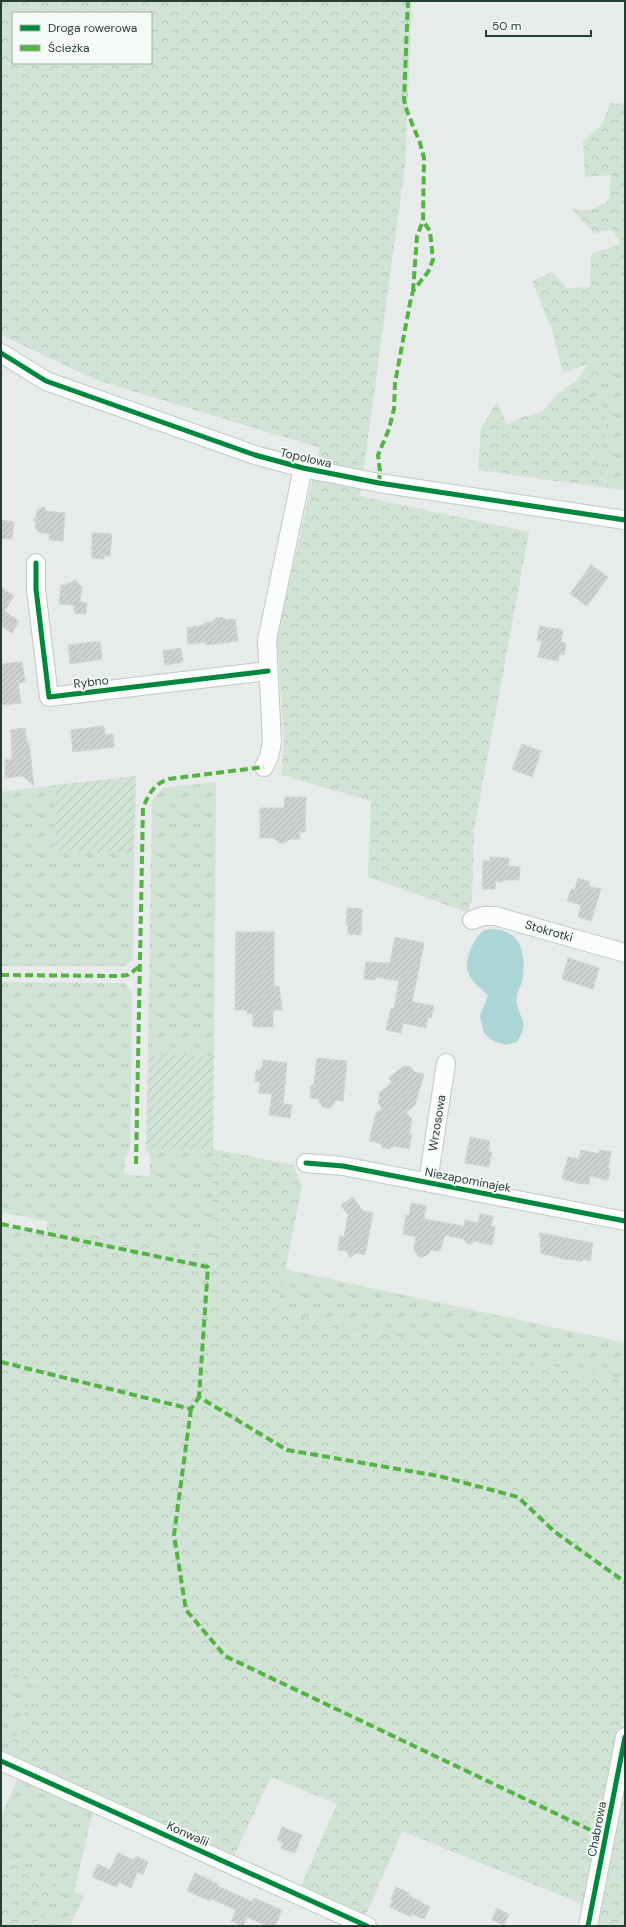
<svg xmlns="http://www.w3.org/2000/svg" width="626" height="1927" viewBox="0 0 626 1927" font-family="'DM Sans',sans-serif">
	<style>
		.grass { fill: url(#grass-tufts) }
		.forest { fill: url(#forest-crowns); fill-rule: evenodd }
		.garden { fill: url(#garden-furrows) }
		.water { fill: #abd5d6 }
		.building { fill: url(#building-hatch); stroke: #cfd4d1 }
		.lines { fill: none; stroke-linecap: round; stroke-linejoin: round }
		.minor-casing { stroke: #c4c8c6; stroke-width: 20 }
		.minor { stroke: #fbfcfc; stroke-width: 18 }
		.quiet { stroke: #55b346; stroke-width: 4; stroke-dasharray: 8 4; stroke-linecap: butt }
		.cycleway-casing { stroke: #f5faf7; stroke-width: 8 }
		.cycleway { stroke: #00873e; stroke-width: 5 }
		.labels { text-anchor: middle; stroke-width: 4; stroke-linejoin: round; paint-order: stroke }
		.street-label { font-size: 12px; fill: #253e34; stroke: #f5faf7 }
	</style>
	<defs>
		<pattern id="grass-tufts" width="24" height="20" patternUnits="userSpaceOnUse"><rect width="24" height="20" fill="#d1e3d5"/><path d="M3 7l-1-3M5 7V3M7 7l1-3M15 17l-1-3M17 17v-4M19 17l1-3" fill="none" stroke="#b3c4b7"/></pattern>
		<pattern id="forest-crowns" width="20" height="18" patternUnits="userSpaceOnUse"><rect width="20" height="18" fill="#d1e3d5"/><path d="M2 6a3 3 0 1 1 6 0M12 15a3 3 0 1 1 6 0" fill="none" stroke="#b3c4b7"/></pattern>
		<pattern id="garden-furrows" width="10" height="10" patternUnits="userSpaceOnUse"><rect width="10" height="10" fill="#d1e3d5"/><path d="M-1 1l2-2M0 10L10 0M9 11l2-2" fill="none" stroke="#b3c4b7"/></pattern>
		<pattern id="building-hatch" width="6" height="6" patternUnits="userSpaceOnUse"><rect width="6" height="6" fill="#ced2d0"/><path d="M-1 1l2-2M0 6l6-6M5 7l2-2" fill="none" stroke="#b1b5b3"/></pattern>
	</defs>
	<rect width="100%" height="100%" fill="#e7ebe9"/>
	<path class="grass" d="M605 370H625V490L607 488 597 449 607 433 580 395Z
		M216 782 214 1056 148 1054 152 801 163 788Z
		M56 785 54 851 134 853 133 959 124 966H1V792Z
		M1 982 124 983 132 992 130 1150 125 1157 124 1175 150 1176V1156L146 1149H213V1256L47 1226V1221L1 1212Z
		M1 1225 46 1234 42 1262 1 1254Z
		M284 1269 625 1343V1381L277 1312Z
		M1 1668 38 1684 6 1756 1 1753Z
		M18 1778 93 1811 74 1892 84 1896 70 1926H35L56 1884 1 1857V1816Z"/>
	<path class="forest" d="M1 1H412L405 165 360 496 529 532 474 830 472 900 467 912 368 877 371 801 281 775 284 741 277 638 320 448 96 380 1 335ZM13 13H151V63H13Z
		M611 103 625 104V370H605L580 395 604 407 607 433 597 449 607 488 478 470 481 428 497 402 507 425 522 417 542 412 557 394 577 380 589 364 563 373 553 333 532 281 552 272 567 288 590 287 591 254 621 244 613 230 594 233 572 210H590L609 201 611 175 585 177 583 141 601 126Z
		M213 1149 293 1165 302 1186 277 1312 625 1381V1714L589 1907 402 1831 366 1915 301 1886 337 1804 271 1777 234 1856 6 1756 38 1684 1 1668V1254L42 1262 47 1226 213 1256Z
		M625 1767V1926H595Z
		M1 1857 56 1884 35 1926H1Z"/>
	<path class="garden" d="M136 776 134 853 54 851 56 785Z
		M148 1054 214 1056 213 1149H146Z"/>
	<path class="water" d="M490 929C522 929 527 955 522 982 521 986 517 991 517 996 514 1017 533 1018 517 1042L506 1045 493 1041 484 1033 480 1016 488 995C481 989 471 981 468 972 464 960 473 940 482 932 484 930 487 930 490 929Z"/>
	<path class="building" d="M44 507 46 511 65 513 63 541 49 540 50 534 39 532 35 528 36 523 33 520 36 517 37 510Z
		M1 520 14 522 12 539 1 538Z
		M92 533 112 534 110 556 104 555V559L92 558Z
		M591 565 608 577 587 606 570 594Z
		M75 580 82 587 80 602 87 603 86 614 74 613V605L59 604 61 585H67V583H71Z
		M1 587 14 596 4 611 19 621 12 633 1 626Z
		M222 617 226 620 235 619 238 641 206 645V642L188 644 187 628 204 625V623L212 622 216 618Z
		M540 626 563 630 561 642 566 643 564 655 559 654 558 661 538 657 542 641 537 640Z
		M93 642H100L102 659 70 664 68 645Z
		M181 648 183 662 165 665 163 651Z
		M22 662 25 682 18 683 21 703 1 705V664Z
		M104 726 105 735 113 734 114 747 73 752 71 730Z
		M25 728 27 743 29 742 34 786 23 776 5 778V760L12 759 11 730Z
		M522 744 541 751 532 777 512 769Z
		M285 797H306L305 832H299L300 839H290L285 843H279L274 838H260V808H284Z
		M490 857 509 858 508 866 520 867 519 880H503V882L495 881V889H482L483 861H490Z
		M578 878 590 882 589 886 601 889 591 921 578 917 581 905 567 901 571 889 575 890Z
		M347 908 362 909 361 935 348 934V925H346Z
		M236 932H274V986H279L282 1010H273V1027H253V1014H247V1010H235Z
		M395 937 424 943 412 1002 434 1006 431 1018 428 1017 426 1028 403 1023 401 1033 386 1030 391 1008 394 1009 399 981 376 977 375 980 364 979 366 962 390 963Z
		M568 958 599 968 593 989 562 979Z
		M317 1058 347 1061 343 1101 335 1100 334 1104 330 1108 323 1107 319 1102V1099L310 1098 311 1086 314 1084Z
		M263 1060 287 1063 283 1104 292 1105 290 1118 269 1115 272 1094 259 1093 260 1082 255 1081 256 1070H261Z
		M404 1066 411 1067 414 1072 424 1074 415 1105 406 1112 412 1120 409 1134H412L409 1149 394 1146 389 1149 383 1148 380 1143 369 1141 376 1113 382 1109 378 1102 380 1092 392 1083 389 1078Z
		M470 1137 490 1141 488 1152H492L489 1167 465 1163Z
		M581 1150 599 1154 600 1150 611 1152 608 1168H610L608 1180 590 1176 589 1184H582L562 1179 568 1157 579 1159Z
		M353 1197 363 1211 373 1213 365 1255 356 1253 350 1258 347 1251 338 1250 340 1236 344 1237 348 1215 341 1205Z
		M411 1203 426 1206 424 1219 464 1226 465 1220 478 1223 480 1214 493 1216 491 1226 495 1227 492 1245 475 1241 471 1244 466 1243 464 1239 445 1235 440 1251 430 1250V1253L423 1257H419L414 1250 416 1237 403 1234 406 1215 409 1216Z
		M540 1233 593 1243 590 1261 583 1259 582 1261 568 1259V1260L541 1253Z
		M282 1827 302 1835 295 1853 281 1848 283 1843 277 1840Z
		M118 1853 134 1860 136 1856 148 1862 143 1874 137 1872 131 1888 119 1882 117 1887 92 1877 98 1864 110 1870Z
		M195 1873 218 1884 217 1886 253 1902 254 1898 282 1910 275 1926H268L247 1917 243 1926 231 1921 236 1910 212 1899 210 1901 187 1891Z
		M396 1887 409 1893 408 1895 430 1907 424 1919 412 1914 411 1917 390 1907 393 1900 391 1899Z
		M497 1908 509 1914 504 1925 492 1920Z"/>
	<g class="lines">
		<g class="minor-casing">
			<path id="minor" d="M1 353 46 381 255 455 303 468 379 483 625 520
				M36 563V589L49 697 268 671
				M264 767 269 757 272 742 267 640 303 468
				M472 920 484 916H495L625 953
				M306 1163 343 1166 625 1221
				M428 1182 446 1063
				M1 1761 367 1926
				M588 1926 625 1737"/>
		</g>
		<use href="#minor" class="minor"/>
		<path class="quiet" d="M413 291 417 236 423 221
			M379 483 380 471 378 455 389 429 394 409 395 383 410 303 413 291 428 272 433 260 430 231 423 221 424 158 420 143 407 111 404 100 408 1
			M1 975 117 976 128 975 140 966
			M136 1164 143 808C149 793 154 784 169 779L264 767
			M1 1224 208 1267 199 1397 287 1450 439 1476 518 1497 555 1532 625 1582
			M1 1362 191 1409 199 1397
			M191 1409 174 1535 186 1610 225 1656 603 1836"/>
		<g class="cycleway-casing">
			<path id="cycleway" d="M1 353 46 381 255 455 303 468 379 483 625 520
				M36 563V589L49 697 268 671
				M306 1163 343 1166 625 1221
				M1 1761 367 1926
				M588 1926 625 1737"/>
		</g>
		<use href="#cycleway" class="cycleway"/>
	</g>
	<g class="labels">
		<g class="street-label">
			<text transform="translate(306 458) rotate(13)" y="4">Topolowa</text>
			<text transform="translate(91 682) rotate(-7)" y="4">Rybno</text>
			<text transform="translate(549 931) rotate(16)" y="4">Stokrotki</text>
			<text transform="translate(437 1123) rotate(-81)" y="4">Wrzosowa</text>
			<text transform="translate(468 1180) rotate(11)" y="4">Niezapominajek</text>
			<text transform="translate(597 1829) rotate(-79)" y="4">Chabrowa</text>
			<text transform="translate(188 1834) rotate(24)" y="4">Konwalii</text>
		</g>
	</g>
	<rect width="626" height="1927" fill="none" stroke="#253e34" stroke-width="4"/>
	<rect x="12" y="12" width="140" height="52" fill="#f5faf7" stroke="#a2afa9"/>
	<rect x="20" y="25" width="20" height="6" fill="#00873e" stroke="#a2afa9"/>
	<text x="48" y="32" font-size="12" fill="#253e34">Droga rowerowa</text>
	<rect x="20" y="45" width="20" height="6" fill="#55b346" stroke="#a2afa9"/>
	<text x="48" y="52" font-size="12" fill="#253e34">Ścieżka</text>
	<path d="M486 30v6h105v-6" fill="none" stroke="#253e34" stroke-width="2"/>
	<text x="492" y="30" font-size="12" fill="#253e34" stroke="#f5faf7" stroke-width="3" paint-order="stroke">50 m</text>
</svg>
